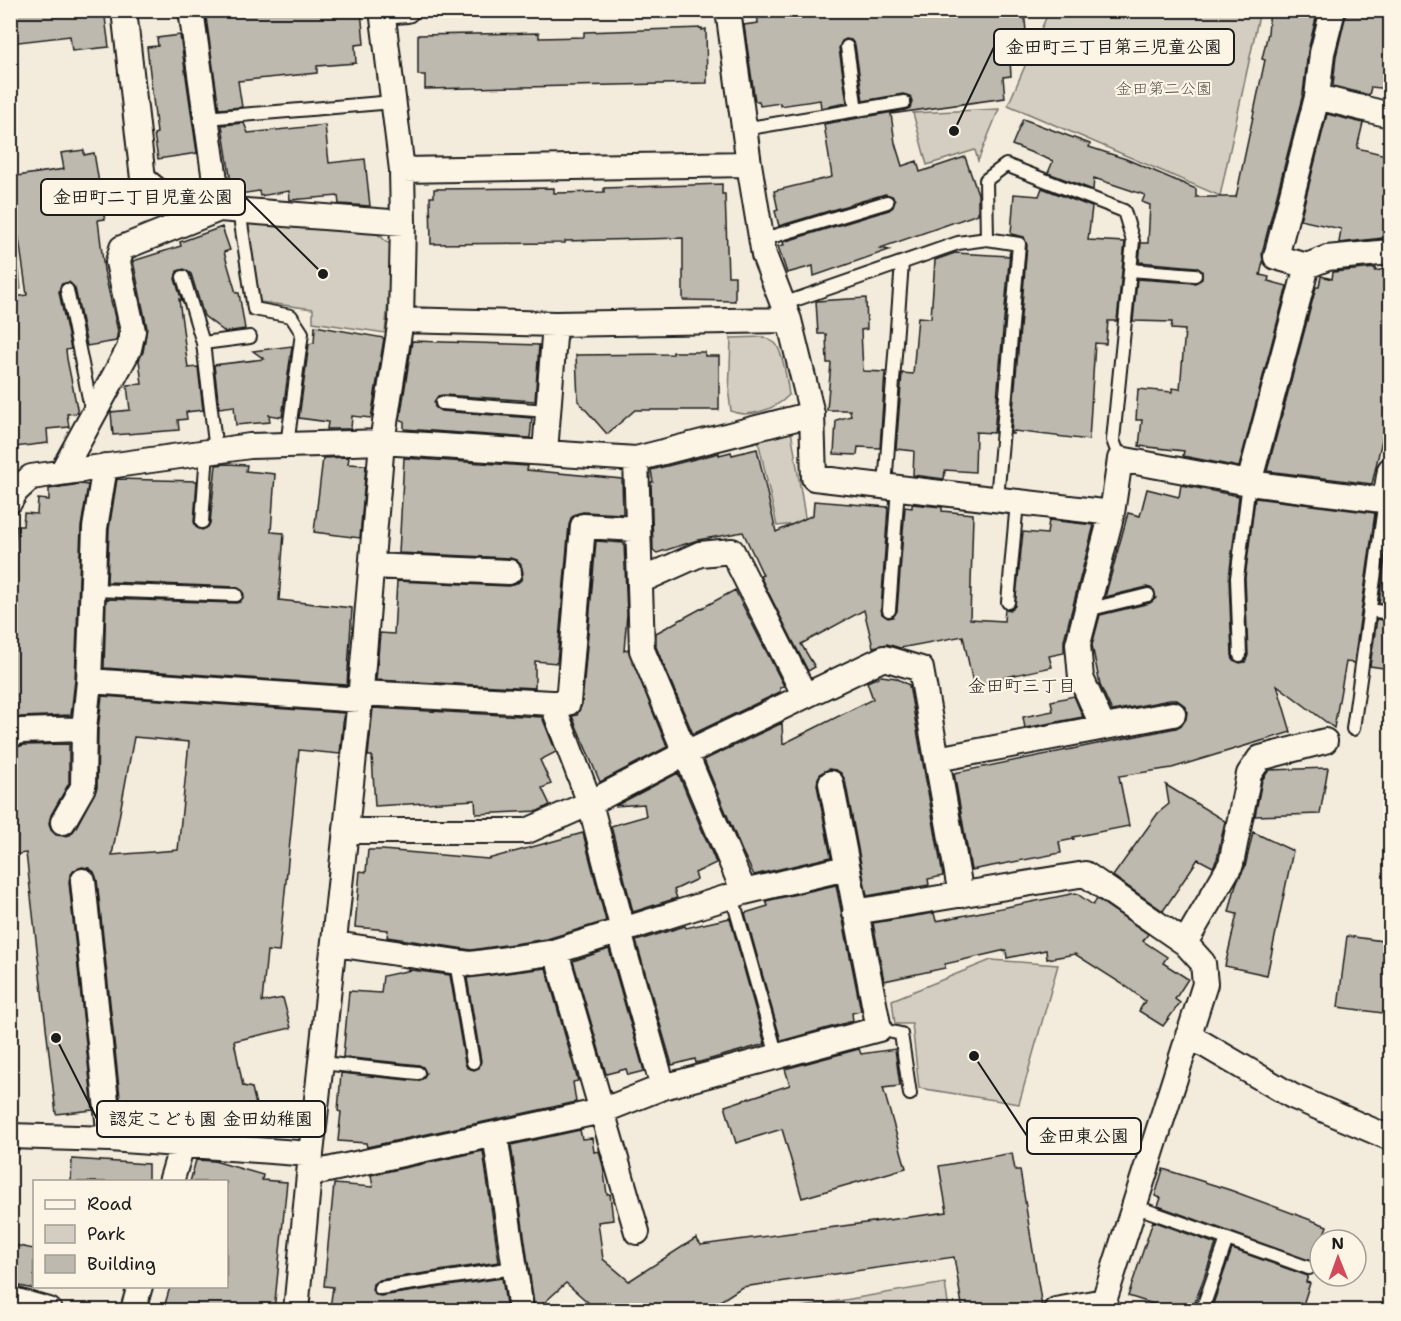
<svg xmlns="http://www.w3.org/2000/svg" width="1401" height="1321" viewBox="0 0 1401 1321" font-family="'Shantell Sans','Klee One',sans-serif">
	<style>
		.green { fill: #d3cec1; stroke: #78756e; stroke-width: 1.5 }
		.building { fill: #beb9ae; stroke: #1c1c1c; stroke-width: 1.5; fill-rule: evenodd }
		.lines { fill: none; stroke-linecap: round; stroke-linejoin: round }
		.service-casing { stroke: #1c1c1c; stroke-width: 16 }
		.minor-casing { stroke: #1c1c1c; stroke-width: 28 }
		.service { stroke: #fcf5e5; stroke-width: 12 }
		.minor { stroke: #fcf5e5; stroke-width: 24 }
		.labels { text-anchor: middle; stroke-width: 4.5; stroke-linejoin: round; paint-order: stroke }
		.park-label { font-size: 16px; fill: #53514e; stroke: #fcf5e5 }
		.neighbourhood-label { font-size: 18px; fill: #1c1c1c; stroke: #fcf5e5 }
		.leader { fill: none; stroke: #1c1c1c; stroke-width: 2 }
		.callout-dot { fill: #1c1c1c; stroke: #fcf5e5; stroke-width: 2 }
		.callout { fill: #fcf5e5; stroke: #1c1c1c; stroke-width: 2 }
		.callout-label { font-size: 18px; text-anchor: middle; font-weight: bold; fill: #1c1c1c }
	</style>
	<rect width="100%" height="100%" fill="#f3ecdd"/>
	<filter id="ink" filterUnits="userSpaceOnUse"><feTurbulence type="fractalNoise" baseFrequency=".0167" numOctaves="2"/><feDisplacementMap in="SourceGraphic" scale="12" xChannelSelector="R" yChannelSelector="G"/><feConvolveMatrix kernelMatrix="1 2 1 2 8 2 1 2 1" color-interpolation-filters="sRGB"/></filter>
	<g filter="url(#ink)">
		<path class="green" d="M1049 11H1265L1263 16 1259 15 1220 196 1008 105Z
			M999 109 978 161 975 150 927 165 913 113Z
			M247 219 375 232 393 247 385 333 313 322V309L260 302Z
			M18 257 21 289 11 291V258Z
			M763 337C767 339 773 341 776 344 784 355 787 381 789 395 776 409 748 419 731 411L729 396 731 338Z
			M791 430 806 523 777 526 758 440Z
			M991 960 1058 965 1019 1104 919 1088 912 1024H895L892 1000Z
			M945 1283 949 1310H785Z"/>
		<path class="building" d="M10 10H104L109 47 72 51 70 36 10 43Z
			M205 10H361L364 44 355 45 356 63 317 66V73L238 81 242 107 219 109Z
			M757 10H1024L1027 42 1009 44 1011 76 1003 77 1005 98 891 114 895 143 902 166 917 161 920 172 965 157 978 194V214L880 248 889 250 814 276 813 266 787 273 778 246 784 245 783 242 889 210 893 207 895 200 892 196 885 194 779 226 775 211 778 210 774 191 832 177 824 124 905 110 910 108 912 101 910 96 903 94 863 101 855 45 851 40 846 39 842 41 839 48 847 103 821 108 820 100 780 106V103L760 106 759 101H755L744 25 758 23Z
			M1270 10H1318L1308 51 1303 94 1262 253 1263 262 1260 275 1269 277 1268 281 1287 286 1239 467 1183 456 1184 451 1139 446 1142 420H1136L1138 389 1172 392V388L1180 389 1185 330 1171 329 1172 322 1133 321 1137 279 1195 283 1202 279V271L1196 267 1139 262 1141 243H1148L1150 205 1142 202 1145 195 1094 178 1093 190 1048 173 1053 161 1012 145 1023 119 1090 144 1089 147 1126 159 1196 189V197H1236L1265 60 1262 59 1268 33Z
			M1347 10H1390V89L1371 87 1369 95 1333 86 1336 56Z
			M702 28V30L706 29 707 83 425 89V75H418V35L539 33V38L584 37V32Z
			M180 35 197 153 158 159 154 134 157 133 147 47 158 46 157 38Z
			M1327 114 1363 123 1357 148 1390 156V205L1383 238 1339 243 1341 229 1300 220Z
			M244 123 248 133 325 125 329 163 365 159 370 206 339 204 338 196 290 200 289 191 260 196 259 191 233 195 222 125Z
			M84 150V155L94 153 105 219 98 220 104 270 118 331 116 341 87 346 75 288 69 282 61 284 59 292 71 349 66 350 67 359 78 413 67 414 69 427 47 429 48 443 15 447 13 433H10V298L27 295 18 232 10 233V177L64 169 61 153Z
			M722 184V194H725L728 276H735V301L683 300V238L565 241V243L431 244 430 197H434V189L554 188V193L604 192V188Z
			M1042 188 1092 207 1088 240 1125 242 1117 321H1108L1106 344 1095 343 1089 440 1014 431 1013 434H1011L1027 245 1024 237 1011 234 1014 194 1039 196Z
			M222 227 230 250 224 252 236 293H239L245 329 225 332 204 316 191 274 184 269 177 271 175 279 182 301 179 299 188 368 198 367 203 410 186 412 187 419 178 420 179 430 113 435 111 412 130 410 127 385 142 384 139 360 143 352 147 328 133 261 181 246 180 242Z
			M1010 251 994 433 976 432 975 472 945 470 944 479 913 475 914 451 896 449 902 373 913 374 918 317 931 318 935 260 955 253 1009 256Z
			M1376 268 1375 271 1390 268V404L1372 484 1267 471 1316 287H1319L1321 276 1332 279 1333 272Z
			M866 298 867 329 861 330 863 371 885 372 880 448 858 447 857 455 834 454 836 420 851 416 850 410H827L831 363H827L826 334H818L816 301Z
			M315 326 384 338 371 418 352 416 351 429H327L328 422 299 418 309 344 314 343Z
			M412 341 539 345 535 401 443 395 438 396 434 402 435 407 441 411 532 418 530 438 404 429V421L400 420Z
			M292 346 282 417 269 415 270 422 236 425 234 406 219 408 214 365 264 359 253 351Z
			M673 352H705V356H719V410H635L607 434 578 401 576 355 673 354Z
			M757 449 776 532 813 515 814 501 888 507 881 609 882 614 888 618 893 617 897 611 905 507 912 508V504L942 507V511L973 514 970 619 1004 621 1005 609 1011 610 1015 606 1023 532 1047 534 1049 520 1094 525 1064 640V653L1049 656 1052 667 1001 678V682L974 688 963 636 900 648 887 644 873 647 864 610 801 644 815 667 808 671 760 576 763 575 743 532 698 540 657 553 653 550 651 482H653L651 470 719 453V455L731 452 732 455Z
			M349 457 348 464 366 465 360 538 314 532 323 458Z
			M404 458 528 466 527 470 622 479 623 514 583 512 576 514 571 518 569 525 557 663 535 661V688L376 680 380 633 394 634 397 581 508 586 516 584 521 580 523 573 521 565 516 560 510 558 399 553Z
			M227 464 247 465 246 471 275 474 271 532 284 533 279 600 352 608 347 685 104 668 106 599 236 603 240 602 244 596 243 591 236 587 107 582 109 529 117 479 197 481 194 522 197 528 202 530 208 527 210 523 216 465Z
			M80 484 88 485 81 527 75 680 71 715 21 717 10 720V547H15L16 526H23L24 513 37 514 38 499 49 500V489Z
			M1181 485 1239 496 1229 578 1232 655 1233 660 1240 663 1245 662 1248 655 1245 578 1255 498 1375 513 1354 663 1346 662 1334 728 1277 685 1291 732 1172 768 1119 776 1129 826 1073 837 1074 839 1059 842 1061 853 971 870 954 773 1176 728 1182 725 1186 719 1187 712 1184 705 1177 700H1170L1112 711 1100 685 1092 645 1100 615 1150 603 1156 598 1154 590 1147 587 1105 597 1128 513 1140 516 1147 489 1179 497Z
			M1390 520V605L1379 603Z
			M596 541 624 543 627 614 624 651 628 649 667 747 600 782 572 716 577 715 582 704Z
			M735 590 784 686 780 687V692L693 734 656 647V633Z
			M1377 619 1390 621V669L1370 666Z
			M881 676 896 678 909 685 943 876 928 879 929 885 867 896 845 780 841 773 836 770 829 769 821 773 818 778 817 785 831 857 754 875 742 851 704 760 782 723 783 744 873 699 867 682Z
			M102 696 344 713 340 754 299 750 279 952 267 951 262 1002 283 998 291 1028 234 1041 243 1086 252 1088 260 1122 214 1132H205L207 1124 175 1129 174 1121 152 1124 151 1121 126 1124 123 1107H121L97 880 94 872 89 868 82 867 74 870 70 876 69 882 93 1110 56 1114 26 853 10 855V749L24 745 69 744V783L51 815 49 823 51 830 56 835 64 836 70 835 75 829 97 788 98 730ZM134 737 189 742 178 850 112 855Z
			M1074 696 1083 717 1025 728 1023 717 1053 711 1051 701Z
			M373 708 542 717 556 752 540 760 551 784 542 788 550 805 538 811 476 814 475 800 375 806 372 756H368Z
			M1328 768 1320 814 1255 816 1262 780 1269 770Z
			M678 773 716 863 695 873 697 879 674 890 677 898 633 912 611 826 646 816 644 804 615 806Z
			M1166 785 1225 821 1217 859 1213 867 1198 859 1163 911 1113 876 1158 813 1169 804Z
			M1253 832 1293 851 1267 975 1225 966 1237 914 1229 912 1236 884 1245 867Z
			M583 833 606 921 547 939 471 950 387 937 388 930 355 927 360 871 366 872 368 850H382L488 859Z
			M836 885 861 1011 852 1013 853 1021 781 1041 745 913 768 906 766 901Z
			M1076 893 1093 905 1097 899 1148 934 1143 941 1167 957 1163 963 1188 979 1175 999 1180 1003 1163 1026 1139 1011 1145 1001 1127 987 1075 954 1047 959 1046 950 1007 958 1006 950 945 964V968L884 981 873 923 934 913 936 921Z
			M730 918 765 1044 696 1063 695 1059 672 1065 636 941 685 926 686 928Z
			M1347 936 1390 942V1014L1338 1007Z
			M609 949 644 1071 628 1075 626 1069 606 1074 573 961Z
			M546 968 578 1081 573 1082 576 1102 367 1147 366 1143 338 1141 341 1112 338 1111 341 1073 417 1081 424 1078 426 1073 423 1067 419 1065 343 1057 349 991 381 993 383 976 411 970 450 975 465 1063 467 1068 474 1070 479 1068 481 1061 467 978Z
			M859 1049 861 1054 895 1049 900 1086 883 1088 906 1168 802 1198 782 1129 736 1143 725 1106 790 1085 785 1069Z
			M580 1130 582 1139 592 1138 594 1152 599 1151 603 1166 607 1194H610L613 1220 598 1222 603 1259 629 1281 696 1238 701 1245 947 1212 939 1166 1012 1153 1015 1170H1020L1042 1307 1020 1311H963L954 1257 742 1287 705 1311H598L566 1283 535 1311 511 1145Z
			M483 1151 499 1262 379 1280 373 1284 372 1290 376 1295 381 1296 502 1278 507 1311H348L330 1308 333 1287 324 1286 334 1184 373 1187 371 1175Z
			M72 1159 148 1164V1182H71Z
			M196 1160 214 1161 263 1175 262 1180 287 1182 274 1311H163L170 1287H226V1182H190Z
			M1163 1169 1230 1190 1327 1226 1314 1262 1158 1206 1161 1198 1155 1196Z
			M1153 1221 1216 1244 1192 1311H1162L1163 1307 1128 1296Z
			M14 1245 34 1249V1289L10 1284V1258Z
			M1232 1249 1308 1276 1306 1282 1310 1283 1301 1311H1221L1212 1307Z"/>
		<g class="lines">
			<g class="service-casing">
				<path id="service" d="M847 47 856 110
					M206 118 393 102
					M744 129 904 102
					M239 210 254 309 291 316 302 333 287 445
					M987 239 986 180 1006 165 1124 211 1133 241 1113 440 1120 459
					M761 240 887 202
					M1130 270 1195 275
					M183 277 203 343 216 451
					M67 290 92 413
					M783 304 958 243 987 239 1019 244 997 499
					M203 343 250 337
					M442 403 548 411
					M885 486 902 263
					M202 522 207 452
					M93 590 236 595
					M1008 602 1017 502
					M889 610 898 488
					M1087 610 1148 595
					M1369 610 1390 613
					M1240 655 1237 578 1249 483
					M1353 729 1385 500
					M732 896 777 1056
					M456 962 473 1062
					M879 1029 901 1034 910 1094
					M321 1063 418 1073
					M1134 1206 1309 1268
					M380 1288 514 1268
					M1202 1310 1227 1239"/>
			</g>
			<g class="minor-casing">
				<path id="minor" d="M124 10 143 179 174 204 219 209 403 223
					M382 12 407 10
					M1317 97 1390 115
					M402 170 749 164
					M1307 266 1327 258 1390 252
					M401 320 555 324 545 452
					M555 324 789 320
					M812 414 814 478 1112 513
					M636 459 642 650 744 892
					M62 472 129 349 133 331 118 262 122 248 219 209 191 10
					M1249 483 1307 266 1276 257 1317 97 1322 53 1333 10
					M1385 500 1390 470
					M10 501 16 491 31 477 250 446 287 445 382 442 636 459 812 414 789 320 764 255 749 164 728 10
					M372 566 509 572
					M640 581 700 554 732 551 805 696
					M89 681 360 700
					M360 693 552 703 590 803 623 930
					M552 703H568L583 526 638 529
					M1103 727 1081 678 1078 644 1112 513 1120 459 1249 483 1390 501
					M10 735 21 731 84 729
					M937 759 1173 714
					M63 822 83 787 84 729 89 681 95 528 105 466
					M346 831H527L590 803 686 753 884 658 921 669 961 895
					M83 881 110 1139
					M855 912 1085 874 1185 943
					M619 932 663 1087
					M335 944 471 964 550 953 744 892 846 868
					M556 952 637 1232
					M1188 1035 1292 1096 1390 1138
					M495 1134 521 1310
					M10 1136 110 1139 311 1154
					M309 1174 602 1111 663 1087 879 1029 831 783
					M171 1182 182 1145
					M10 1299 49 1310
					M133 1310 140 1286
					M296 1310 311 1154 360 700 382 442 401 320 403 223 402 170 382 10
					M1056 1310 1104 1301 1205 984 1203 963 1185 943 1231 864 1249 774 1260 758 1325 741"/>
			</g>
			<use href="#service" class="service"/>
			<use href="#minor" class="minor"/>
		</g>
	</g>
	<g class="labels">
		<g class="park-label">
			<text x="1164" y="94">金田第二公園</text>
		</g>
		<g class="neighbourhood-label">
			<text x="1022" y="692">金田町三丁目</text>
		</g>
	</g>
	<path class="leader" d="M954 131L994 47M323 274L245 197M56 1038L97 1119M974 1056L1027 1136"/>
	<g class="callout-dot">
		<circle cx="954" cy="131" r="6"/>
		<circle cx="323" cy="274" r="6"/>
		<circle cx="56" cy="1038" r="6"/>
		<circle cx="974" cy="1056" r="6"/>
	</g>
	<g class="callout">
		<rect x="994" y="29" width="240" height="36" rx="6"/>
		<rect x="41" y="179" width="204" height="36" rx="6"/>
		<rect x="97" y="1101" width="228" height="36" rx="6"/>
		<rect x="1027" y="1118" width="114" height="36" rx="6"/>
	</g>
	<g class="callout-label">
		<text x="1114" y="53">金田町三丁目第三児童公園</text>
		<text x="143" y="203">金田町二丁目児童公園</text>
		<text x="211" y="1125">認定こども園 金田幼稚園</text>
		<text x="1084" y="1142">金田東公園</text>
	</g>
	<rect width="1401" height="1321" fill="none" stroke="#fcf5e5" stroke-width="36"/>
	<rect x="18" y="18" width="1365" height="1285" fill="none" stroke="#1c1c1c" stroke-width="2" filter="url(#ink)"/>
	<rect x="33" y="1180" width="195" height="108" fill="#fcf5e5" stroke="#a29e95" stroke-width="1.5"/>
	<rect x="45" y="1200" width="30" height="9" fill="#fcf5e5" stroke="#a29e95" stroke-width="1.5"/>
	<text x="87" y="1210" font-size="18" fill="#1c1c1c">Road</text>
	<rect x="45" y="1225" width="30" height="18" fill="#d3cec1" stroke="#a29e95" stroke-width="1.5"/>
	<text x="87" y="1240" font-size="18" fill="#1c1c1c">Park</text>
	<rect x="45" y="1255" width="30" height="18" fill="#beb9ae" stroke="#a29e95" stroke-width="1.5"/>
	<text x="87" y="1270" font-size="18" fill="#1c1c1c">Building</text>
	<g transform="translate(1338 1258) rotate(359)"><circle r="28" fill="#fcf5e5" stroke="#a29e95" stroke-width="1.5"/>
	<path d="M0-4.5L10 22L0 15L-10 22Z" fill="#d1495b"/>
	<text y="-9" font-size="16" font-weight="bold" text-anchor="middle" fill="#1c1c1c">N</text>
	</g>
</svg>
